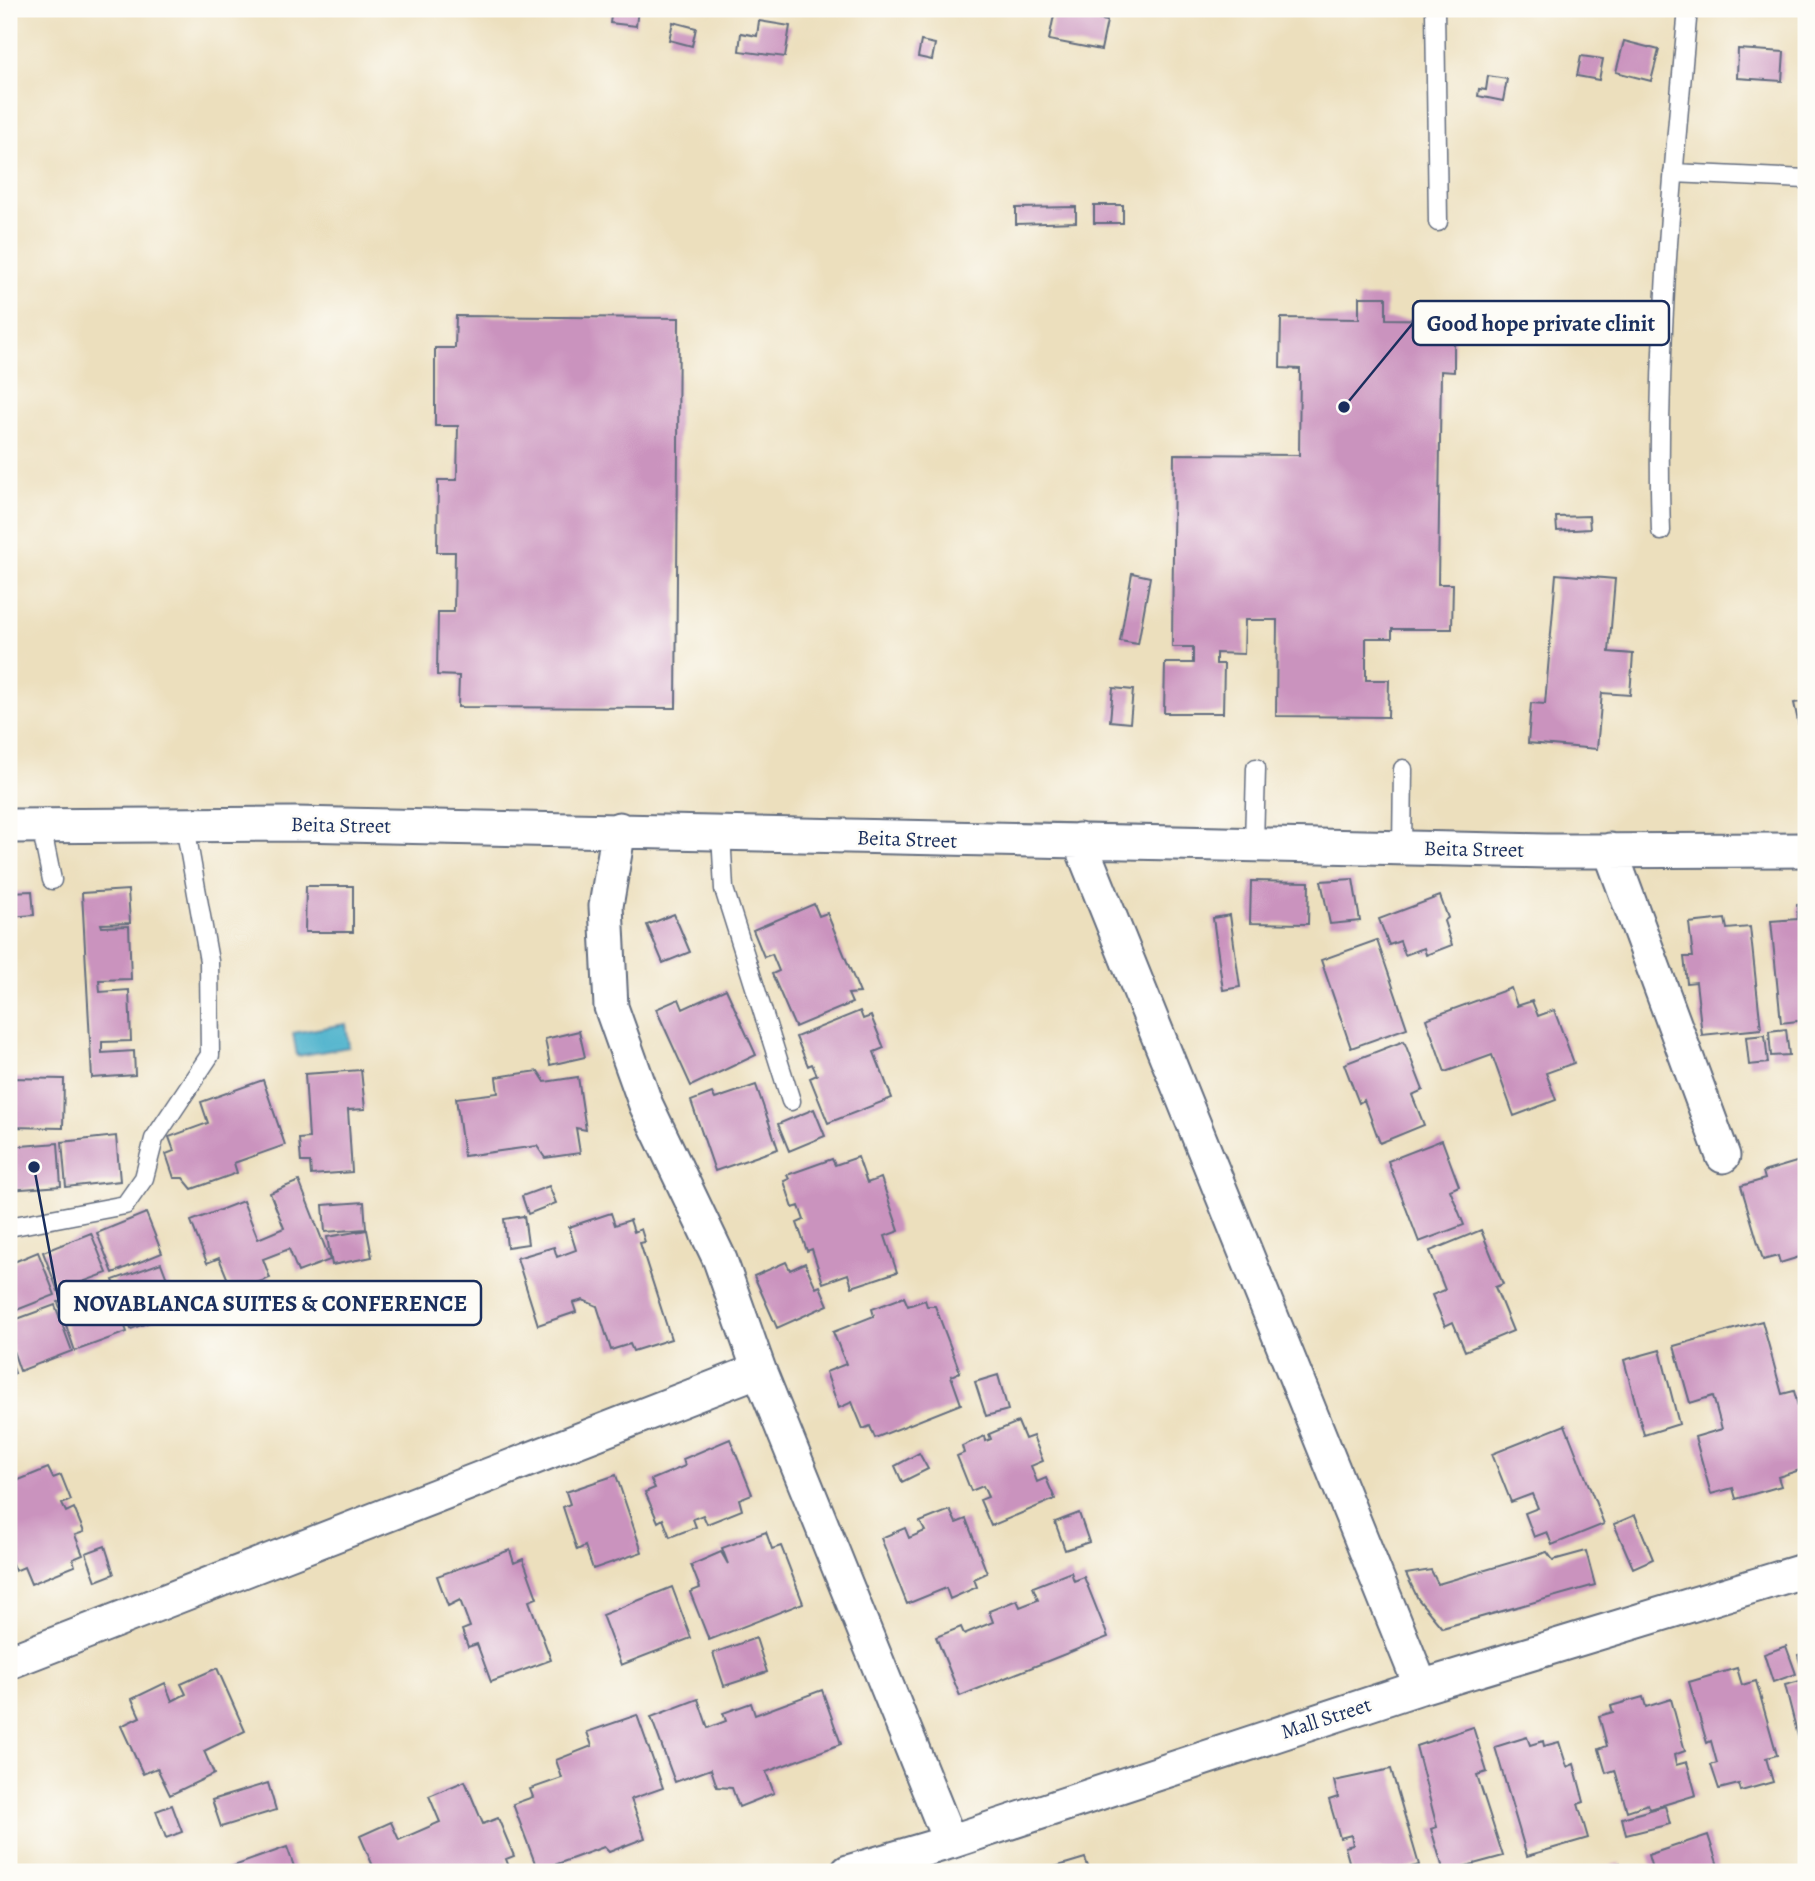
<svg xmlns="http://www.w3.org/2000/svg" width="1815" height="1881" viewBox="0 0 1815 1881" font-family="Alegreya,serif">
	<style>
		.water { fill: #4db2cc; stroke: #347095; stroke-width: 2 }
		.building { fill: #ca93be }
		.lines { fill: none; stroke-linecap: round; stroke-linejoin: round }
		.lane-casing { stroke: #646d7f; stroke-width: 21 }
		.street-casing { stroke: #646d7f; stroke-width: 37 }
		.lane { stroke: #fff; stroke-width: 18 }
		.street { stroke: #fff; stroke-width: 33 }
		.labels { text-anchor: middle; stroke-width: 5; stroke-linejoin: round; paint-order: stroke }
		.street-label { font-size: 21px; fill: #1b2f5e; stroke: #fdfcf7 }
		.leader { fill: none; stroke: #1b2f5e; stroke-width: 2.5 }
		.callout-dot { fill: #1b2f5e; stroke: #fdfcf7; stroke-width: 2.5 }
		.callout { fill: #fdfcf7; stroke: #1b2f5e; stroke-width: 2.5 }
		.callout-label { font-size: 23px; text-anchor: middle; font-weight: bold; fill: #1b2f5e }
	</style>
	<rect width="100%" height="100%" fill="#fdfcf7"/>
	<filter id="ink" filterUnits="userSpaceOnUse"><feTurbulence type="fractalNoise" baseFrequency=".0143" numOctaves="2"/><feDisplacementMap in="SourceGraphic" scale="14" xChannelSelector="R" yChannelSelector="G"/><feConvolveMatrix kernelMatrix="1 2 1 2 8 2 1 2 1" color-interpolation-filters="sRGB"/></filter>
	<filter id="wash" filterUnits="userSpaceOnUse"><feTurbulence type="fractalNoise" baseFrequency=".00686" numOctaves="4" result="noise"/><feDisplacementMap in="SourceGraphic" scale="28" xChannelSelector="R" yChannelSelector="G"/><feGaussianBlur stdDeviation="1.57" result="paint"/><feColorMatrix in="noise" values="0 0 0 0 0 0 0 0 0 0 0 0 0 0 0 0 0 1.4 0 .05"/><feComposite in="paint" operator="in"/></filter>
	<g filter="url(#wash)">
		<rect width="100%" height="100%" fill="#ecdfbd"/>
		<path class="water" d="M346 1024 349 1047 297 1056 293 1033Z"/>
		<g id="blocks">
			<path class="building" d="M612 9H638L636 26 610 23Z
				M1055 10 1107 21 1101 50 1049 40Z
				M759 21 790 26 785 57 739 51 741 33 757 36Z
				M673 22 696 28 692 46 669 40Z
				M921 41 935 44 932 60 918 57Z
				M1624 41 1659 50 1651 81 1616 72Z
				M1738 49 1784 52 1782 81 1737 78Z
				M1581 56 1603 59 1599 80 1577 76Z
				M1488 76 1507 79 1503 101 1478 96 1479 89 1486 90Z
				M1094 205H1123V223H1094Z
				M1076 207V222L1016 224V208Z
				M1359 297H1386V319L1454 320V372L1441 371 1438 584H1453L1452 629H1392V638H1366V680H1389L1388 717 1276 716 1277 620H1245L1244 654 1216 653V664H1224L1223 713H1164L1165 663H1193V647H1172L1174 454 1299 455 1300 369 1280 368 1281 318 1359 319Z
				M456 316 679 318 676 708 458 707 459 676 437 675 438 612H454L455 552H437L438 480H457L458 426H435V348H455Z
				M1589 516 1590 529 1557 531 1556 517Z
				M1132 573 1150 577 1138 644 1120 641Z
				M1556 574 1615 579 1609 652 1633 654 1630 695 1602 693 1597 749 1528 743 1531 703 1545 704Z
				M1113 688 1133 690 1130 723 1110 721Z
				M1806 701V725L1799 726 1794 703Z
				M1353 879 1360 921 1330 924 1321 881Z
				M1251 881 1309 882 1308 924 1250 923Z
				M306 886H353V932H305Z
				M128 890 130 923 101 924 102 927 129 926 131 979 99 980 100 992 129 990 131 1041 102 1042V1053L134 1051 135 1075 92 1078 82 893Z
				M32 891 34 915 9 917V892Z
				M1440 896 1448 918 1444 921 1452 945 1426 955 1424 948 1405 955 1400 941 1389 945 1379 919Z
				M814 904 819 916 827 913 860 993 848 994 852 1003 795 1027 772 974 779 971 772 954 764 957 753 930Z
				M1806 904V1020L1781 1023 1771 921 1798 919 1797 905Z
				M674 914 690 952 663 963 647 925Z
				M1230 915 1240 987 1223 990 1213 918Z
				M1725 919 1727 929 1750 927 1761 1029 1702 1035 1696 982 1687 983 1684 957H1693L1689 923Z
				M1377 940 1407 1028 1351 1048 1321 960Z
				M1511 988 1517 1006 1532 1001 1538 1016 1554 1010 1574 1063 1546 1073 1556 1100 1514 1116 1492 1055 1445 1072 1426 1019Z
				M726 989 756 1055 691 1086 656 1009 679 999 683 1009Z
				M860 1011 863 1019 871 1016 884 1048 874 1052 892 1098 828 1123 810 1078 817 1075 812 1064 808 1066 796 1037Z
				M1786 1029 1789 1055 1771 1056 1769 1031Z
				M579 1031 585 1057 550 1065 545 1039Z
				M1765 1035 1768 1063 1749 1065 1746 1037Z
				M1404 1041 1423 1090 1412 1095 1424 1125 1380 1143 1364 1100 1359 1103 1344 1064Z
				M361 1070 365 1109 348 1110 352 1172 311 1175 310 1162H301L299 1139 309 1138 305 1074Z
				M538 1071 545 1082 578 1077 586 1130 576 1128 580 1153 545 1158 537 1146 464 1156 456 1098 498 1093 496 1077Z
				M9 1078 64 1079 63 1128 9 1127Z
				M263 1080 285 1145 234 1163 237 1173 192 1189 183 1178H174L166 1154 174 1151 169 1137 208 1123 201 1102Z
				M756 1085 778 1149 715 1171 691 1101 712 1093 715 1099Z
				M814 1109 825 1136 789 1151 778 1124Z
				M116 1136 120 1181 66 1187 62 1142Z
				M1442 1140 1459 1186 1450 1190 1464 1225 1419 1242 1388 1161Z
				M58 1143 61 1186 9 1190V1147Z
				M858 1157 867 1183 881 1178 899 1231 885 1236 897 1272 852 1287 848 1274 823 1283 812 1249 807 1251 797 1223 804 1220 799 1206 793 1208 784 1181 789 1179 787 1175 832 1159 835 1165Z
				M1806 1159V1255L1780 1263 1778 1256 1763 1260 1741 1186 1765 1179 1763 1172Z
				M299 1181 330 1260 298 1272 289 1249 263 1259 270 1278 246 1287 230 1285 219 1258 207 1263 191 1221 243 1201 258 1239 284 1228 270 1193Z
				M549 1186 556 1203 528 1214 522 1196Z
				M364 1202 366 1229 325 1232 323 1205Z
				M146 1213 162 1253 113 1273 97 1233Z
				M611 1213 615 1225 630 1220 634 1232 641 1229 645 1242 640 1243 671 1339 633 1351 630 1344 611 1350 597 1306 583 1300 573 1303 576 1312 538 1325 517 1258 554 1247 557 1257 576 1250 569 1227Z
				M524 1216 528 1244 507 1247 504 1219Z
				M367 1230 372 1257 332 1265 327 1237Z
				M1481 1230 1503 1284 1495 1287 1513 1331 1465 1351 1453 1322 1445 1326 1432 1295 1445 1290 1430 1251Z
				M91 1233 107 1273 58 1291 43 1252Z
				M38 1252 55 1295 9 1313V1264Z
				M786 1262 790 1270 805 1263 816 1288 820 1286 828 1305 777 1328 754 1276Z
				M161 1263 179 1311 131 1329 113 1280Z
				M109 1284 127 1332 75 1351 58 1302Z
				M904 1297 908 1306 925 1300 927 1306H935L960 1372 951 1376 961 1404 875 1438 870 1426 863 1429 852 1402 839 1408 826 1372 846 1364 833 1332 874 1316 872 1309Z
				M55 1305 72 1351 20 1371 9 1339V1322Z
				M1762 1321 1782 1394 1794 1391 1806 1436V1468L1778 1477 1781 1486 1736 1499 1733 1488 1711 1494 1695 1437 1722 1429 1713 1396 1690 1403 1674 1346Z
				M1660 1350 1679 1424 1644 1435 1624 1360Z
				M9 1355 15 1373 9 1375Z
				M998 1375 1008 1410 986 1416 975 1382Z
				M1018 1422 1025 1439 1033 1436 1043 1461 1031 1466 1037 1482 1046 1478 1055 1499 991 1526 980 1500 988 1497 983 1486 971 1491 957 1456 964 1453 962 1446 985 1436 986 1441 991 1439 989 1434Z
				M1565 1425 1604 1524 1552 1545 1547 1532 1534 1537 1525 1513 1538 1508 1532 1494 1511 1502 1492 1454Z
				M730 1439 752 1494 739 1499 742 1510 707 1524 703 1515 693 1519 696 1527 670 1537 663 1519 658 1522 645 1492 655 1488 651 1480 685 1466 683 1459Z
				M919 1453 928 1469 902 1482 895 1466Z
				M48 1468 53 1478 61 1475 71 1500 62 1504 66 1512 74 1508 84 1532 75 1535 83 1555 73 1559 75 1566 31 1584 24 1567 15 1571 9 1556V1484Z
				M616 1475 642 1552 593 1569 585 1546 577 1550 563 1507 570 1504 566 1492Z
				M950 1510 956 1523 966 1519 987 1573 974 1579 977 1587 950 1599 946 1588 907 1604 881 1538 905 1528 909 1538 925 1531 920 1522Z
				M1079 1513 1089 1542 1065 1550 1055 1522Z
				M1635 1515 1653 1559 1633 1568 1614 1524Z
				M766 1532 772 1549 781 1546 803 1603 709 1640 690 1592 700 1588 691 1565 721 1552 728 1564 722 1548Z
				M105 1546 114 1574 96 1581 86 1553Z
				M510 1550 514 1563 523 1559 537 1598 529 1601 551 1660 491 1682 477 1644 468 1647 462 1630 470 1627 460 1600 448 1606 437 1576Z
				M1586 1551 1595 1585 1442 1628 1418 1599 1406 1574 1431 1570 1438 1584 1547 1552 1553 1560Z
				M1071 1572 1074 1581 1084 1577 1108 1637 960 1696 936 1637 961 1627 964 1634 993 1622 989 1611 1017 1600 1020 1607 1038 1600 1033 1587Z
				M672 1587 691 1638 621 1665 602 1615Z
				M756 1638 767 1672 724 1686 713 1653Z
				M1786 1646 1796 1674 1773 1682 1764 1654Z
				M1806 1653V1738L1799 1740 1785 1685 1804 1680 1798 1655Z
				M217 1668 245 1731 204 1751 214 1774 170 1795 157 1768 143 1774 121 1726 140 1717 132 1699 165 1683 172 1701 186 1694 181 1684Z
				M1737 1668 1742 1685 1756 1681 1777 1755 1766 1758 1773 1782 1741 1791 1739 1784 1719 1789 1711 1765 1717 1763 1711 1741 1707 1743 1689 1682Z
				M822 1690 841 1744 766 1772 774 1793 739 1807 732 1788 717 1787 711 1769 675 1782 651 1717 698 1699 708 1728 726 1721 723 1713 751 1703 755 1715Z
				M1643 1697 1646 1707 1671 1699 1685 1751 1674 1755 1676 1765 1687 1762 1696 1795 1650 1809 1648 1804 1627 1811 1615 1770 1606 1773 1599 1749 1607 1746 1599 1716 1613 1712 1611 1706Z
				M637 1715 663 1788 631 1799 645 1838 609 1852 604 1847 538 1871 513 1804 533 1797 530 1789 562 1778 556 1760 592 1746 587 1732Z
				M1473 1727 1487 1772 1477 1775 1503 1856 1444 1872 1431 1829 1437 1827 1416 1746Z
				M1527 1737 1530 1745 1543 1741 1544 1746 1559 1742 1567 1767 1574 1764 1584 1802 1578 1804 1588 1838 1527 1856 1495 1747Z
				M1391 1769 1419 1865 1393 1872 1381 1870 1352 1872 1345 1847 1353 1845 1351 1835 1340 1838 1329 1800 1338 1797 1334 1781Z
				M1806 1780V1804H1805L1799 1782Z
				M465 1781 483 1824 498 1818 514 1856 506 1859 511 1872H364L363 1870 373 1866 360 1836 391 1822 399 1840 440 1822 429 1796Z
				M268 1783 276 1810 221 1827 212 1800Z
				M172 1805 182 1832 166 1838 156 1811Z
				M1665 1806 1670 1824 1626 1835 1622 1818Z
				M1708 1835 1720 1872H1653L1648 1855Z
				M287 1847 296 1872H217Z
				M1085 1858 1090 1872H1057L1055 1867Z
				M1620 1863 1622 1872H1586V1871Z"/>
		</g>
	</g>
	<g filter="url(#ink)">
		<use href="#blocks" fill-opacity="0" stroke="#646d7f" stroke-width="2"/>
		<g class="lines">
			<g class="lane-casing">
				<path id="lane" d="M1435 9 1438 222
					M1673 173 1806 179
					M1661 531C1655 356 1672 183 1688 9
					M41 826 52 880
					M721 833 724 889 791 1101
					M1254 844 1256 768
					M1402 848 1403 769
					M9 1227 125 1205 144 1178 154 1139 210 1055 209 961 185 826"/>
			</g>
			<g class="street-casing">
				<path id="street" d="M9 826 296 824 1546 851 1806 850
					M619 829 606 906 611 1007 646 1105 720 1260 759 1370 950 1842
					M1079 840 1421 1687
					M1610 850 1723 1156
					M9 1662 759 1370
					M848 1872 950 1842 1421 1687 1806 1570"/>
			</g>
			<use href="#lane" class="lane"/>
			<use href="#street" class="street"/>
		</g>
	</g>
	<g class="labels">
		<g class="street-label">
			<text transform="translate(341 825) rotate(1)" y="7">Beita Street</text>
			<text transform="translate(907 839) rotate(2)" y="7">Beita Street</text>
			<text transform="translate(1474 849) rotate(1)" y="7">Beita Street</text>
			<text transform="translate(1326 1718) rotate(-18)" y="7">Mall Street</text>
		</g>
	</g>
	<path class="leader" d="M1344 407L1413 323M34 1167L59 1303"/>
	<g class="callout-dot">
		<circle cx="1344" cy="407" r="7"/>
		<circle cx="34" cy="1167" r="7"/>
	</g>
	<g class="callout">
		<rect x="1413" y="301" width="256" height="44" rx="7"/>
		<rect x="59" y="1281" width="422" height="44" rx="7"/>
	</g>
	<g class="callout-label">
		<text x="1541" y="331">Good hope private clinit</text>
		<text x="270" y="1311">NOVABLANCA SUITES &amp; CONFERENCE</text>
	</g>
	<rect width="1815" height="1881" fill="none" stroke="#fdfcf7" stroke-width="35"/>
</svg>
